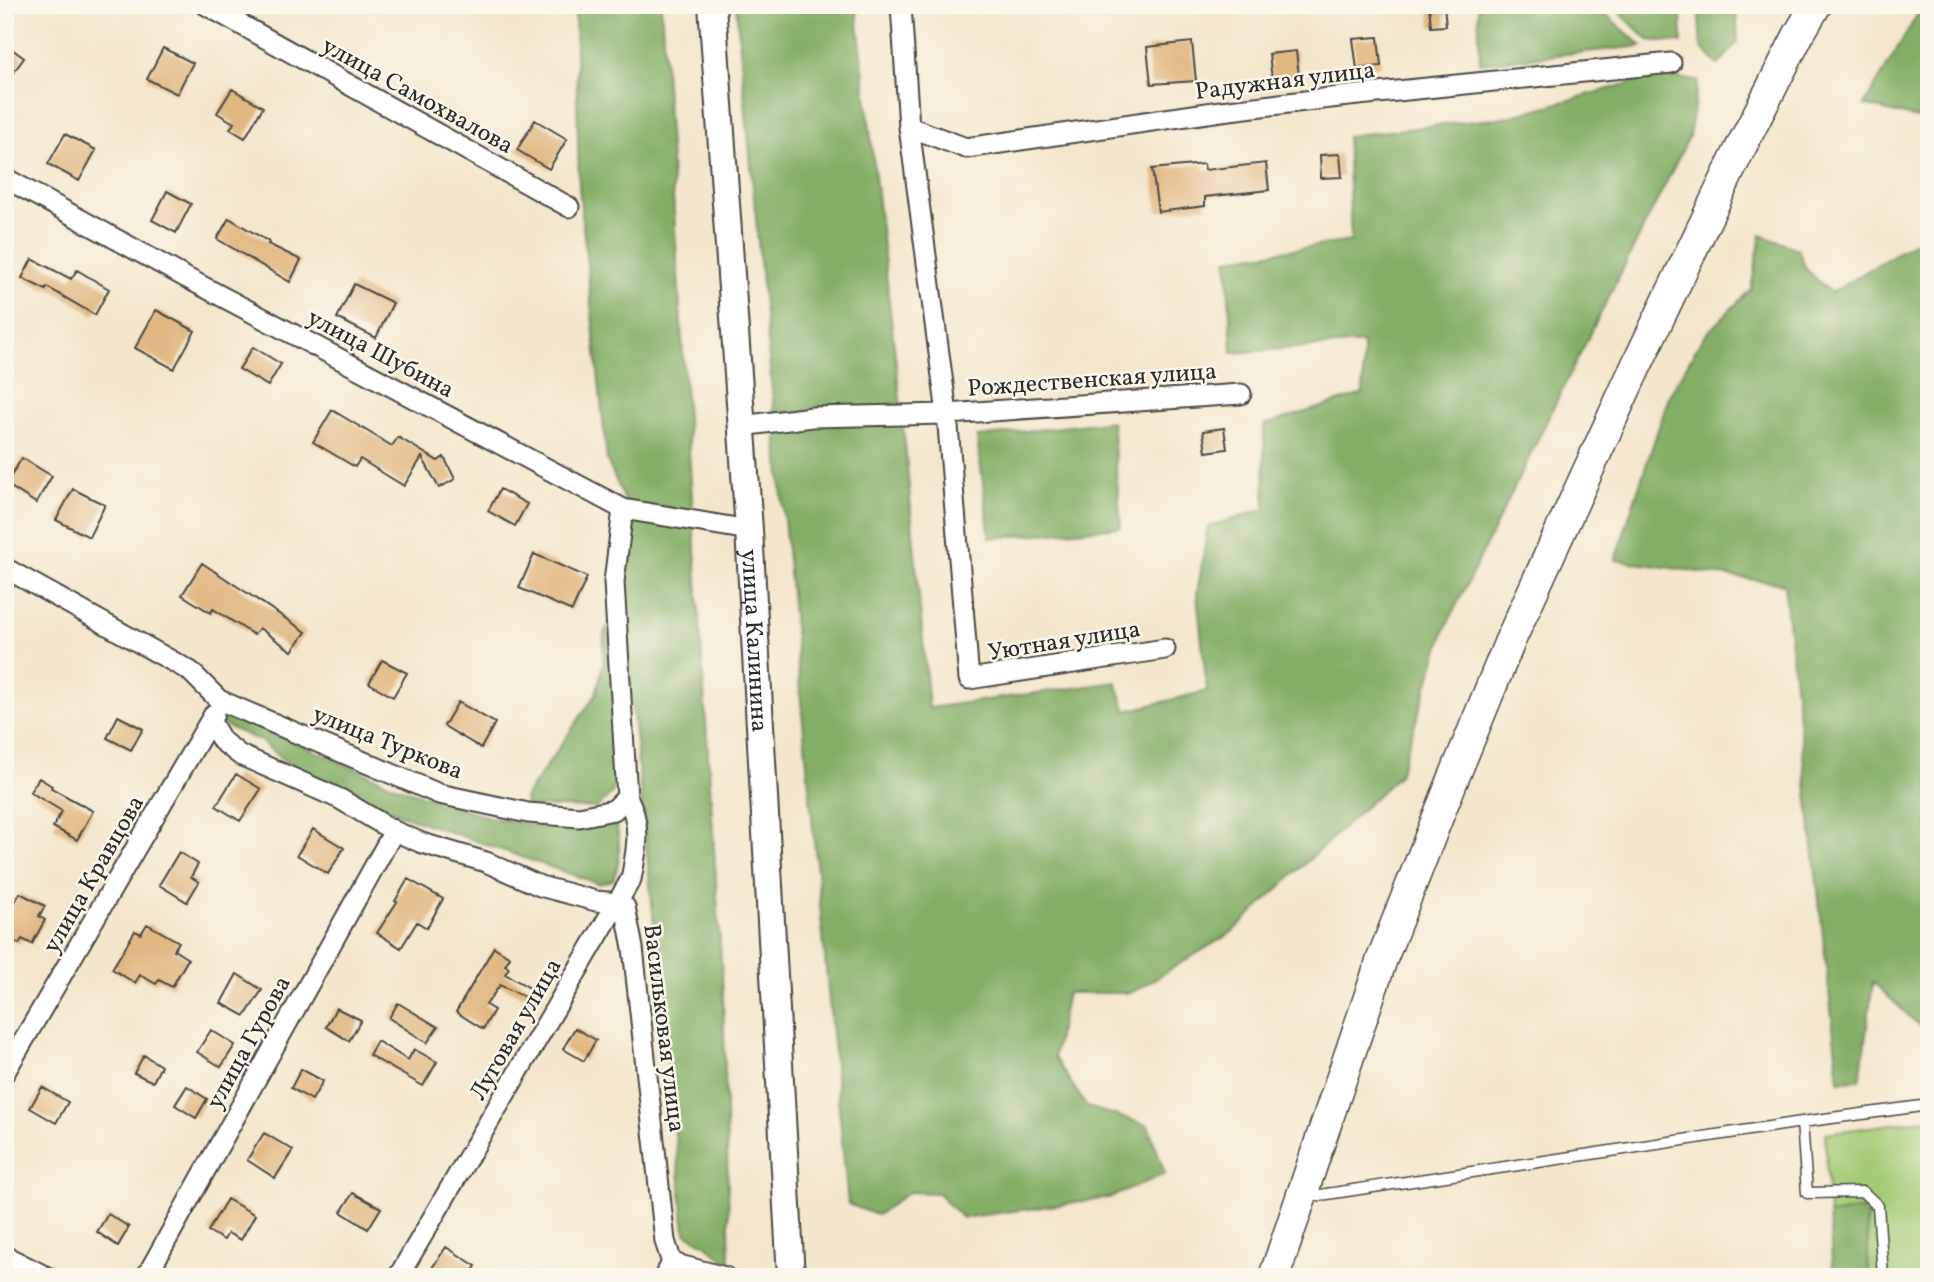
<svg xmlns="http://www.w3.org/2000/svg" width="1934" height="1282" viewBox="0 0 1934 1282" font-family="Vollkorn,serif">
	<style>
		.green { fill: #a5ca74; stroke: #687a50; stroke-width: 2 }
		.forest { fill: #84ae66; stroke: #586c48; stroke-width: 2 }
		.building { fill: #e1b782 }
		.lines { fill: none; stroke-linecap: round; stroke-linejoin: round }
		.service-casing { stroke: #494743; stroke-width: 13 }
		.minor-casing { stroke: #494743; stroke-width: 23 }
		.secondary-casing { stroke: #494743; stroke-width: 30 }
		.primary-casing { stroke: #494743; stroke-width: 33 }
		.service { stroke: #fff; stroke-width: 10 }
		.minor { stroke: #fff; stroke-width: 19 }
		.secondary { stroke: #fff; stroke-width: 26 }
		.primary { stroke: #fff; stroke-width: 30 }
		.labels { text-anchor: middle; stroke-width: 5; stroke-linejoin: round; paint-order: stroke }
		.street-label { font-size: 24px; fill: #2b2b2b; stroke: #fbf7ec }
	</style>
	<rect width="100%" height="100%" fill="#fbf7ec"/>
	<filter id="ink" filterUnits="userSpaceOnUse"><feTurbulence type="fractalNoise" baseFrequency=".0143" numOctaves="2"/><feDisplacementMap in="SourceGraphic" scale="14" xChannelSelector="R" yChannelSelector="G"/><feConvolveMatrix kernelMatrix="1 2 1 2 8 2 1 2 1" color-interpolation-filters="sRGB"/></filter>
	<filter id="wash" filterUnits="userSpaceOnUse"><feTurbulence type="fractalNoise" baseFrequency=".00686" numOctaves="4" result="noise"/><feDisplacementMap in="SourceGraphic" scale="28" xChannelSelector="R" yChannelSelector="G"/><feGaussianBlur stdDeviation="1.57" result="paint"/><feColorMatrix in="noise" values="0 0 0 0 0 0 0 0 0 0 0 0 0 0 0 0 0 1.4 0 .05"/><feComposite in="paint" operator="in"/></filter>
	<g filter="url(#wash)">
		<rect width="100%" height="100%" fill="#f4e6cc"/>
		<path class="green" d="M1929 1119V1277H1869L1866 1209 1829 1215 1825 1133Z"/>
		<path class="forest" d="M575 5H661L723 992 730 1265 705 1244 685 1233 620 585 627 531 639 523 624 499 607 460 579 187Z
			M736 5H856L905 444 929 708 1116 682 1126 711 1207 691 1197 594 1208 527 1265 509 1264 425 1363 394V343L1232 353 1227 259 1351 241 1347 136 1508 117 1659 75 1698 81 1689 137 1562 390 1445 629 1399 775 1231 933 1131 993H1067L1054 1057 1087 1107 1148 1125 1165 1174 1109 1198 962 1218 938 1193 909 1192 877 1215 848 1204Z
			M1478 5H1595L1642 46 1480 63Z
			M1612 5H1681L1682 43 1648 40Z
			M1698 5H1736L1738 42 1718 65 1701 47Z
			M1923 5H1929V121L1864 105Z
			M1929 208V1035L1873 982 1860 1080 1839 1081 1784 584 1615 560 1669 396 1703 337 1751 289 1761 235 1798 249 1806 269 1831 293 1926 235Z
			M1112 421 1121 527 990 538 977 437Z
			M608 626 618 776 611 795 596 808 526 806 525 797 596 694 603 666 604 632Z
			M225 712 395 786 485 816 542 827 547 820 615 817C619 840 623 858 613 880L599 884 410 818 319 781 288 764 261 741 214 721Z
			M1866 1209 1869 1277H1833L1829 1215Z"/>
		<g id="blocks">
			<path class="building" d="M1429 5H1444L1446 26 1431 27Z
				M1378 37 1381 66 1357 69 1353 39Z
				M1192 42 1196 81 1151 84 1147 47Z
				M5 44 24 58 5 84Z
				M163 48 193 63 177 94 147 79Z
				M1296 51 1299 75 1272 79 1269 54Z
				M232 89 263 107 245 138 230 129 234 123 217 113Z
				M535 120 567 139 549 169 517 150Z
				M65 134 96 150 79 181 48 164Z
				M1340 154 1342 177 1321 178 1320 155Z
				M1266 163 1269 190 1205 197V206L1158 212 1152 169 1204 164 1205 170Z
				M167 191 191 204 176 233 152 220Z
				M229 218 269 242 268 244 301 260 290 282 217 239Z
				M32 259 71 279 77 270 109 289 95 315 47 287 46 290 22 278Z
				M354 284 393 303 376 338 337 318Z
				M156 310 195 331 174 369 135 348Z
				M253 347 281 364 268 386 239 369Z
				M332 410 392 446 398 437 438 461 444 457 455 479 439 488 422 457 404 486 360 459 355 467 313 442Z
				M1224 428 1227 449 1206 452 1203 431Z
				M22 458 52 476 36 503 6 484Z
				M73 489 105 505 89 537 56 520Z
				M500 489 527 504 515 526 488 511Z
				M534 554 587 577 572 611 519 588Z
				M202 563 306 632 292 651 259 628 254 635 213 609 211 613 182 595Z
				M382 660 407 673 393 697 369 683Z
				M458 702 495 723 481 748 444 726Z
				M118 716 143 729 131 750 107 738Z
				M236 774 261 789 240 821 216 806Z
				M39 778 52 786 51 788 93 811 77 840 53 827 62 811 30 792Z
				M313 829 344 848 328 874 297 855Z
				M179 852 198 864 191 877 199 882 187 902 159 885Z
				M408 879 443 899 427 928 417 922 401 948 377 933 397 902 395 901Z
				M20 893 45 906 39 916 45 920 32 944 22 939 19 944 5 937V920Z
				M147 924 179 942 174 950 188 959 172 987 159 980 156 984 140 975 135 983 112 969 135 931 141 934Z
				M494 947 510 957 505 965 509 968 505 974 535 991 531 1000 500 985 486 1005 494 1010 483 1029 456 1012Z
				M237 974 262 990 245 1016 221 1003Z
				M398 1003 438 1027 427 1043 389 1018Z
				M336 1008 361 1020 349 1041 326 1027Z
				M575 1028 596 1040 584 1061 563 1049Z
				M211 1030 235 1045 221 1067 197 1052Z
				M377 1041 408 1060 414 1049 437 1062 423 1086 369 1055Z
				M144 1055 161 1066 153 1082 134 1073Z
				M301 1069 323 1081 312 1100 291 1088Z
				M187 1086 207 1099 196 1118 175 1105Z
				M42 1087 68 1102 56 1123 30 1108Z
				M264 1133 293 1150 275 1178 247 1160Z
				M353 1193 381 1208 368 1229 341 1212Z
				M227 1199 255 1215 241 1240 228 1233 224 1240 208 1231Z
				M108 1214 129 1227 118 1246 97 1232Z
				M446 1247 476 1266 469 1277H426Z"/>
		</g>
	</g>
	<g filter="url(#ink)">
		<use href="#blocks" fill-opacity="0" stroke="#494743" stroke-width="2"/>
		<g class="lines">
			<g class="service-casing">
				<path id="service" d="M1802 1122 1807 1193 1863 1192 1878 1206 1883 1277
					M1307 1197 1802 1122 1929 1105"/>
			</g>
			<g class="minor-casing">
				<path id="minor" d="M206 5 569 207
					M901 5 909 127 947 414 969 679 1165 649
					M909 127 966 148 1221 111 1339 97 1671 63
					M5 178 185 277 623 509 749 530
					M741 426 812 417 947 414 1241 394
					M5 568 190 671 219 700 439 794 528 813 579 817 614 810 627 797 614 582 623 509
					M211 722 222 741 240 755 340 799 394 831 422 843 486 862 540 886 596 901 617 903 625 907 633 948 665 1241 672 1263 664 1277
					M5 1072 214 714
					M5 1256 47 1277
					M672 1263 725 1277
					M146 1277 394 831
					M398 1277 631 879C637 850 642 823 627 797"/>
			</g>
			<g class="secondary-casing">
				<g id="secondary">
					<path id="s1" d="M712 5 749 530 791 1277"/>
				</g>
			</g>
			<g class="primary-casing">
				<path id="primary" d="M1274 1277 1382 959 1445 799 1510 641 1630 379 1739 151 1799 34 1816 5"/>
			</g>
			<use href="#service" class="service"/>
			<use href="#minor" class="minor"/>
			<use href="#secondary" class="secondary"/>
			<use href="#primary" class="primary"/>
		</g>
	</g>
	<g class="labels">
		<g class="street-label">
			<text transform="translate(1285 80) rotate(-7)" y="8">Радужная улица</text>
			<text transform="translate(418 95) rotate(29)" y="8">улица Самохвалова</text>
			<text transform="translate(381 353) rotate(28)" y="8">улица Шубина</text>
			<text transform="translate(1092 379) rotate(-4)" y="8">Рождественская улица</text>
			<text transform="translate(1064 640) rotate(-9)" y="8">Уютная улица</text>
			<text dy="8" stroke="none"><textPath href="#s1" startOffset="637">улица Калинина</textPath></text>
			<text transform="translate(388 742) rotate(22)" y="8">улица Туркова</text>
			<text transform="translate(93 874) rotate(-60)" y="8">улица Кравцова</text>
			<text transform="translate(665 1028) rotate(83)" y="8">Васильковая улица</text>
			<text transform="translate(515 1029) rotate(-60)" y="8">Луговая улица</text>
			<text transform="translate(248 1042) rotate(-61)" y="8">улица Гурова</text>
		</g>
	</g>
	<rect width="1934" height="1282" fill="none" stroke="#fbf7ec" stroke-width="28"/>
</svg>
